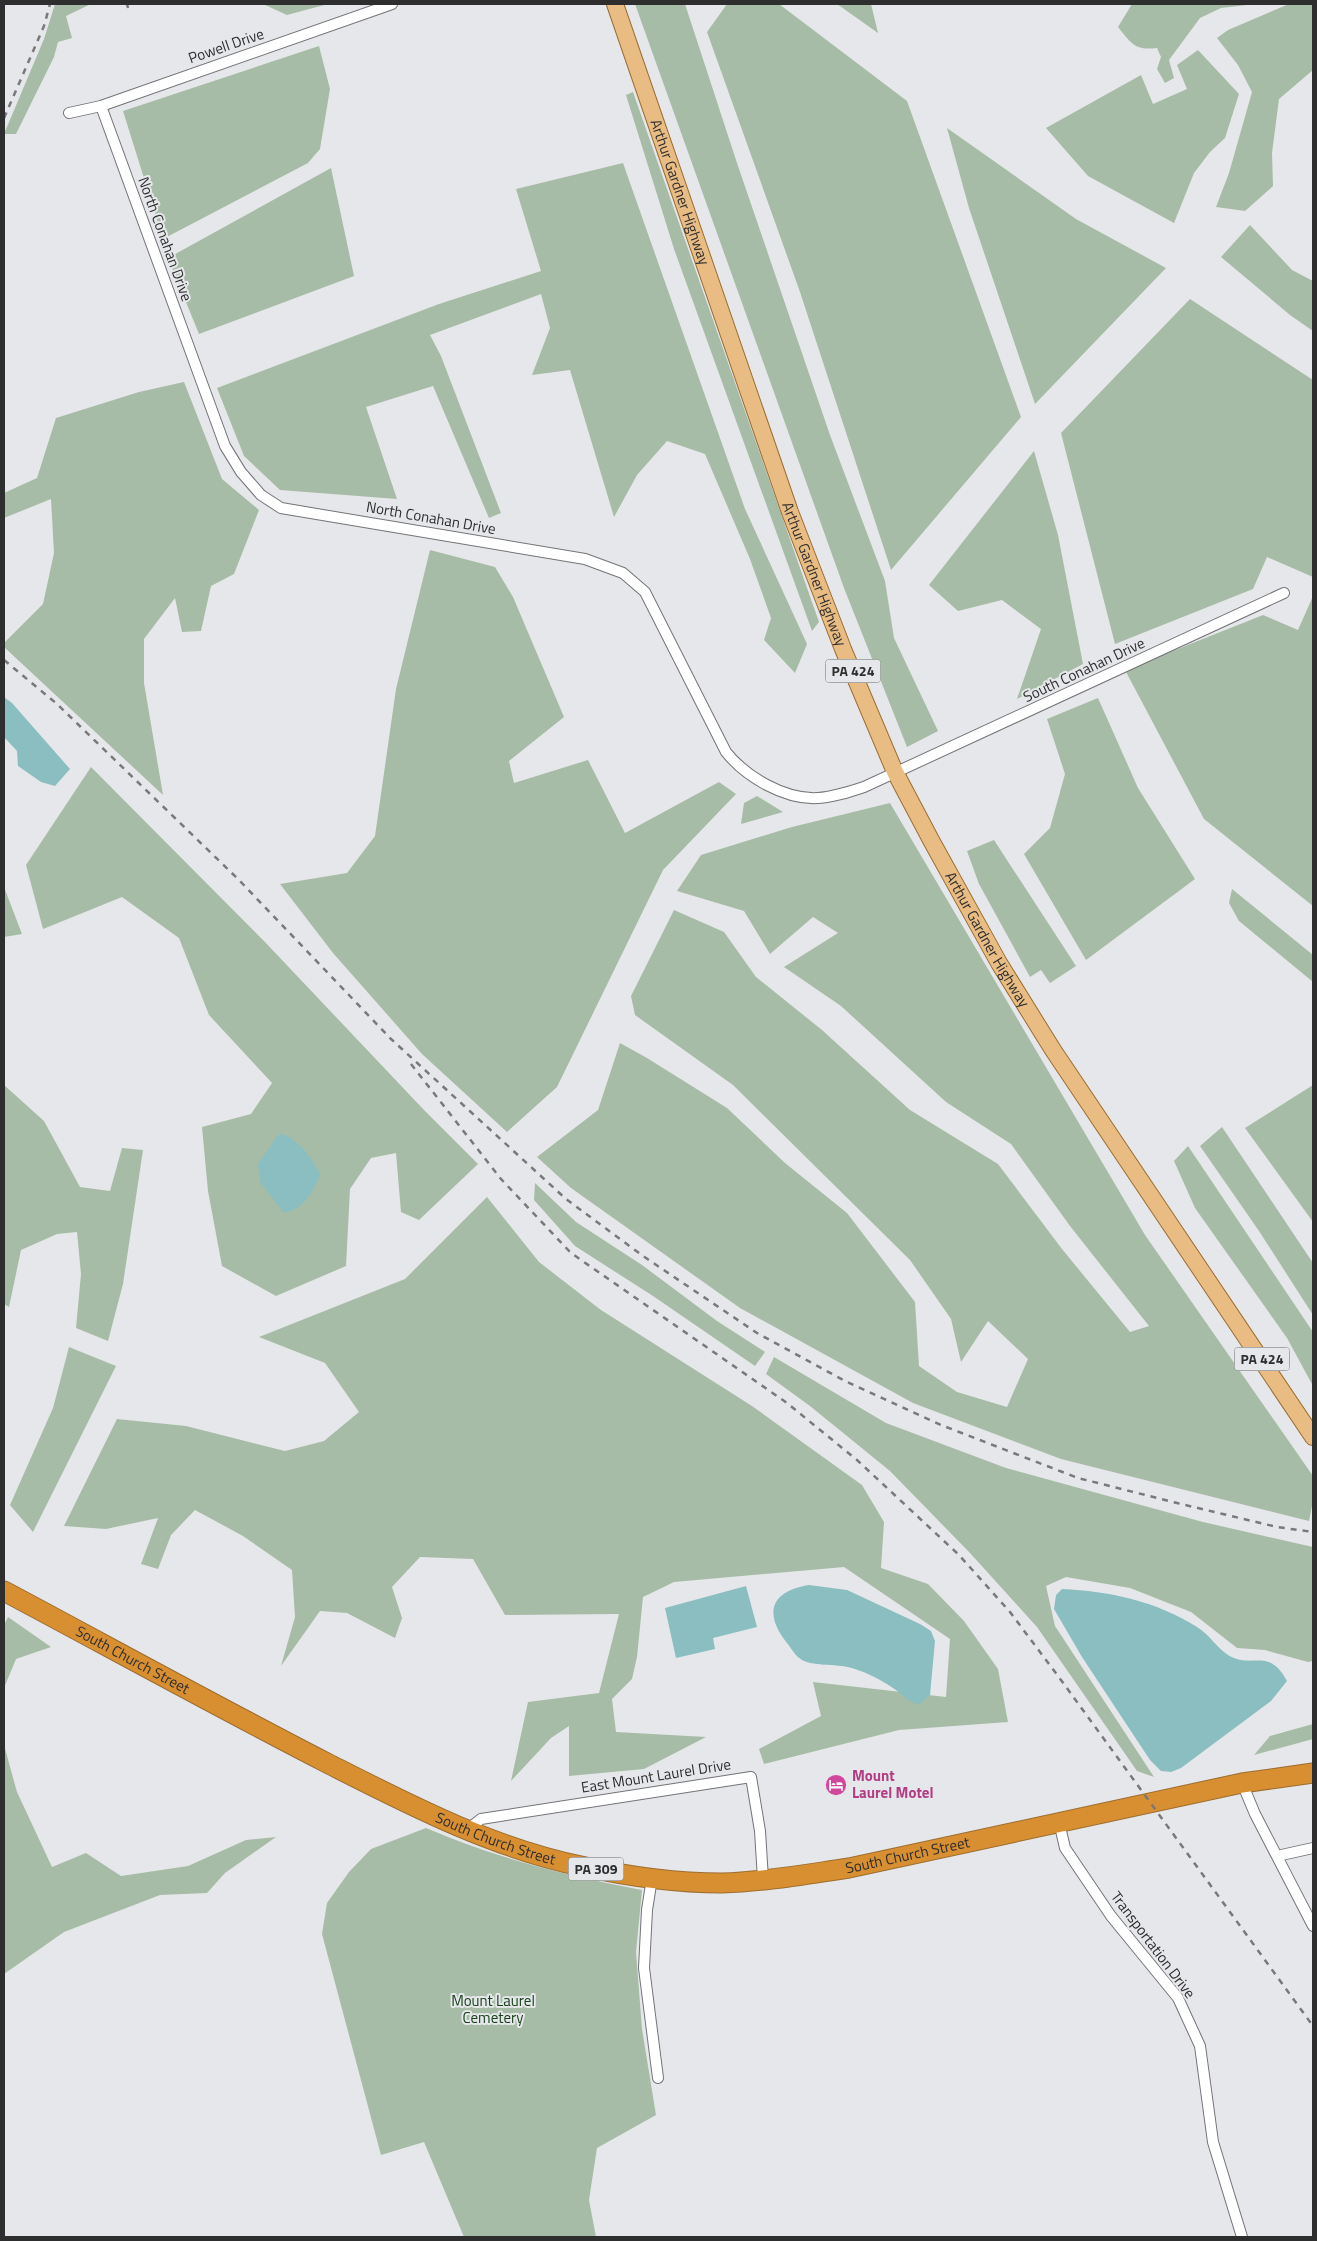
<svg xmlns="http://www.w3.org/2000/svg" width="1317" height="2241" viewBox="0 0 1317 2241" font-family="'Titillium Web',sans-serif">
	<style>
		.green { fill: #a7bca6 }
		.water { fill: #8abec1 }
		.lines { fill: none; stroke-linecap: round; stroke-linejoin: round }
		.street-casing { stroke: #737477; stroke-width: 12 }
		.primary-casing { stroke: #9c6d30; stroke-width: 18 }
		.highway-casing { stroke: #9c6d30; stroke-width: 21 }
		.street { stroke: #fff; stroke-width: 10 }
		.primary { stroke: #e8bc83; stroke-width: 16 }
		.highway { stroke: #d88f31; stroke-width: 19 }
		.rail { stroke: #79797b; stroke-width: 2.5; stroke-dasharray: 6 6; stroke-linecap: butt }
		.labels { text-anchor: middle; stroke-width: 4; stroke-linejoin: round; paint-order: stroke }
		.shield { fill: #e6e7ea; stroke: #656667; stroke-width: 1 }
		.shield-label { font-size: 14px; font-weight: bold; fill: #2e2e2f }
		.street-label { font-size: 15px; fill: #2e2e2f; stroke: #e6e7ea }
		.hotel-label { font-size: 15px; font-weight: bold; fill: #b23c85; stroke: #e6e7ea; text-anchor: start }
		.park-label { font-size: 15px; fill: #164218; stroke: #e6e7ea }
	</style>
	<rect width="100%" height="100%" fill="#e6e7ea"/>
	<path class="green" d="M55 4H91L66 16 72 38 58 42 54 57 16 134H4L44 39Z
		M263 4H328L287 15Z
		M635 4H685L737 163 830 435 885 581 894 638 938 731 907 747 844 588Z
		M727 4H779L907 101 1021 417 891 570 800 292 707 32Z
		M837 4H871L878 33Z
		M1132 4H1256L1221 8 1200 18 1169 60 1174 78 1165 83 1157 69 1161 57 1157 48C1135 51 1131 43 1118 27Z
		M1289 4H1313V70L1279 99 1272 153 1273 186 1245 211 1216 207 1229 173 1252 92 1238 65 1217 38 1228 30Z
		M319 46 330 89 320 149 308 163 163 239 123 111Z
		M1198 50 1239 94 1225 138 1210 152 1194 173 1174 223 1088 176 1046 128 1141 75 1153 104 1187 89 1177 65Z
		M633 92 819 622 812 631 674 249 626 95Z
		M947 128 1076 219 1166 268 1035 404 969 208Z
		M623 163 745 509 807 644 795 673 764 640 771 618 750 559 705 454 667 441 637 475 614 517 570 370 532 375 550 328 541 294 430 335 441 356 501 513 489 518 433 386 366 407 397 499 280 490 244 456 217 388 439 304 541 271 516 189Z
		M331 168 354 276 199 334 168 258Z
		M1250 225 1292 270 1313 281V331L1290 315 1221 257Z
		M1190 299 1313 380V577L1267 557 1253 589 1115 644 1061 433Z
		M184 382 222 479 259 510 234 574 211 586 201 631 182 632 175 598 144 639V683L163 795 4 647V643L43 604 54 553 51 499 4 518V493L37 478 56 418 139 392Z
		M1034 451 1058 535 1083 664 1017 699 1041 629 1002 600 958 611 929 585Z
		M430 550 495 567 513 597 564 717 509 761 514 783 588 760 625 833 719 782 736 794 663 870 557 1087 507 1132 422 1054 333 953 280 884 347 873 375 836 396 689Z
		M1313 596V906L1204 819 1125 670 1263 615 1298 630Z
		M1098 698 1138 788 1195 879 1086 960 1024 854 1050 828 1065 774 1047 719Z
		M91 767 264 941 424 1110 478 1164 419 1220 401 1212 396 1153 371 1158 350 1189 346 1266 276 1296 222 1266 208 1191 202 1127 251 1114 272 1083 209 1015 179 938 122 897 43 929 26 865Z
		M757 796 783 812 741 824 744 803Z
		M890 803 1145 1235 1313 1476V1501L1309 1521 1061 1459 913 1403 740 1308 571 1188 537 1157 598 1110 620 1043 647 1058 727 1108 785 1163 847 1213 915 1302 919 1366 957 1392 1007 1407 1028 1359 988 1321 961 1362 951 1319 910 1260 733 1085 635 1015 631 996 674 910 724 932 756 977 822 1030 910 1110 998 1164 1062 1249 1130 1332 1149 1326 1070 1226 1011 1144 946 1102 841 1006 784 967 838 933 813 917 770 954 744 911 677 891 701 855 792 827Z
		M994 840 1076 966 1050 983 1041 970 1030 977 979 884 967 851Z
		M4 887 22 934 4 937Z
		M1232 889 1313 955V982L1239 921 1229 903Z
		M4 1085 44 1121 80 1187 110 1191 122 1148 143 1150 123 1284 108 1341 76 1328 81 1274 77 1232 57 1234 21 1250 9 1307 4 1304Z
		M1313 1085V1222L1245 1128Z
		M1222 1127 1313 1263V1315L1259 1231 1200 1146Z
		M1188 1146 1313 1332V1386L1287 1338 1195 1208 1174 1161Z
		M535 1183 576 1222 642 1265 717 1321 765 1352 755 1366 653 1296 575 1246 534 1200Z
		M487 1197 539 1262 601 1310 752 1406 862 1485 884 1522 881 1568 928 1584 964 1621 998 1669 1008 1722 899 1730 764 1764 759 1749 821 1716 813 1682 946 1697 950 1639 844 1567 674 1582 643 1597 637 1657 632 1679 612 1699 616 1732 706 1737 644 1769 569 1776V1726L551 1738 511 1781 528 1702 599 1693 619 1614 505 1615 473 1559 420 1557 392 1587 402 1618 395 1638 347 1613 320 1611 281 1666 295 1617 292 1570 243 1536 195 1510 171 1535 158 1569 141 1564 158 1518 106 1529 64 1526 117 1419 186 1426 285 1451 324 1441 359 1412 325 1363 259 1337 405 1279Z
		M69 1347 116 1366 33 1532 10 1505 53 1408Z
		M774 1357 886 1423 1006 1468 1203 1522 1313 1547V1661L1308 1662 1265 1650 1237 1648 1191 1612 1130 1588 1066 1577 1046 1586 1055 1626 1154 1777 1137 1771 1037 1627 970 1553 890 1471 810 1406 766 1374Z
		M8 1617 51 1647 16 1659 4 1688V1625Z
		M1313 1724V1739L1254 1755 1270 1736Z
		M4 1745 17 1792 52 1867 86 1853 121 1876 188 1866 246 1840 276 1837 225 1873 207 1893 160 1895 64 1932 4 1974Z
		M426 1828C499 1859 564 1875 642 1890L636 1952 642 2029 656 2115 597 2148 589 2200 596 2237H464L424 2142 381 2155 322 1934 327 1903 349 1872 371 1849Z"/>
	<path class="water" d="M4 697 12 703 70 769 55 786 41 782 18 766 17 751 4 737Z
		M282 1134C299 1140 312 1158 320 1174 316 1189 300 1214 283 1212L260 1182 258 1164 278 1135Z
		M809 1585 847 1590 920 1624 931 1631 935 1641 930 1695 918 1705C908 1701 902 1694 893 1688 881 1680 868 1673 855 1669 839 1663 815 1667 802 1660 795 1656 792 1649 787 1643 763 1613 771 1591 809 1585Z
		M746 1586 757 1627 713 1638 715 1649 676 1658 665 1608Z
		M1062 1589C1109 1591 1156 1601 1197 1627 1209 1634 1216 1647 1228 1655 1253 1670 1268 1646 1287 1681L1271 1701 1181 1768 1171 1772 1161 1771 1150 1760 1082 1657 1054 1609 1056 1595Z"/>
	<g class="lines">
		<g class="street-casing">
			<path id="street" d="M101 106 225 446 241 472 261 495 281 508 585 559 623 573 645 592 726 752C746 777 785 800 818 798 834 797 849 792 864 787L1284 593
				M69 113 101 106 392 4
				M1242 1783 1255 1814 1313 1926
				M1059 1822 1065 1848 1111 1916 1178 1998 1200 2046 1213 2142 1242 2237
				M468 1829 481 1819 751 1777 760 1831 763 1879
				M1277 1856 1313 1848
				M652 1878 647 1910 644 1968 658 2078"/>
		</g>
		<g class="primary-casing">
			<g id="primary">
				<path id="s1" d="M615 4 790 512 843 649 895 772 932 842 999 963 1053 1050 1313 1437"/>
			</g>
		</g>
		<g class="highway-casing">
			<g id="highway">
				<path id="s2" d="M4 1591C111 1648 218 1707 327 1763 408 1804 492 1848 581 1866 626 1876 675 1883 722 1883 764 1882 807 1874 849 1868L1242 1783 1313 1773"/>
			</g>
		</g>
		<use href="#street" class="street"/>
		<use href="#primary" class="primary"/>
		<use href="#highway" class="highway"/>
		<path class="rail" d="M127 4 128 8
			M4 118 44 26 50 4
			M4 660 57 704 238 879 391 1039 566 1199 643 1256 757 1333 845 1381 941 1425 1078 1478 1177 1503 1277 1527 1313 1532
			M411 1064 501 1179 571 1253 787 1403 857 1460 959 1555 1010 1612 1061 1680 1313 2026"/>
	</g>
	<defs>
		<g id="hotel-disc" transform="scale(1.125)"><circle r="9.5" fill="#d1479c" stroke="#e6e7ea"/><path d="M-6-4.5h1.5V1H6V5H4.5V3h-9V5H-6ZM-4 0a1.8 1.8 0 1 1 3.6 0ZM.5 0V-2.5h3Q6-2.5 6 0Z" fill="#fff"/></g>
	</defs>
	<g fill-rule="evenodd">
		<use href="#hotel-disc" x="836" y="1785"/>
	</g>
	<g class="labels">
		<g class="shield">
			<rect x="825.5" y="659.5" width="55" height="23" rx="4"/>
			<rect x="1234.5" y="1347.5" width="55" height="23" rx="4"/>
			<rect x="568.5" y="1857.5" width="55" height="23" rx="4"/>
		</g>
		<g class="shield-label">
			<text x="853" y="676">PA 424</text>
			<text x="1262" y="1364">PA 424</text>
			<text x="596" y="1874">PA 309</text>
		</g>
		<g class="street-label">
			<text transform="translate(226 46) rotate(-19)" y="5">Powell Drive</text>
			<text dy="5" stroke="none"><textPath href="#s1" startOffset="199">Arthur Gardner Highway</textPath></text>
			<text transform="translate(165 239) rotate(70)" y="5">North Conahan Drive</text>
			<text transform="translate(431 518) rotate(10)" y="5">North Conahan Drive</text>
			<text dy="5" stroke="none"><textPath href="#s1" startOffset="604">Arthur Gardner Highway</textPath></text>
			<text transform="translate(1084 670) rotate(-25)" y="5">South Conahan Drive</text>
			<text dy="5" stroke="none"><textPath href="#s1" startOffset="1009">Arthur Gardner Highway</textPath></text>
			<text dy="5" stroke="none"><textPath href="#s2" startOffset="146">South Church Street</textPath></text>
			<text transform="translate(656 1776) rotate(-9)" y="5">East Mount Laurel Drive</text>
			<text dy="5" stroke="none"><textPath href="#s2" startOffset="551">South Church Street</textPath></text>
			<text dy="5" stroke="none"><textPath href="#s2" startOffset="971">South Church Street</textPath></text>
			<text transform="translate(1153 1945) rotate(53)" y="5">Transportation Drive</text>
		</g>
		<g class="hotel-label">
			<text x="852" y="1781">Mount<tspan x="852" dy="17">Laurel Motel</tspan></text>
		</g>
		<g class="park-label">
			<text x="493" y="2006">Mount Laurel<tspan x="493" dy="17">Cemetery</tspan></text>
		</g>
	</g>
	<rect width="1317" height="2241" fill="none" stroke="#2e2e2f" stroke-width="10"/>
</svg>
